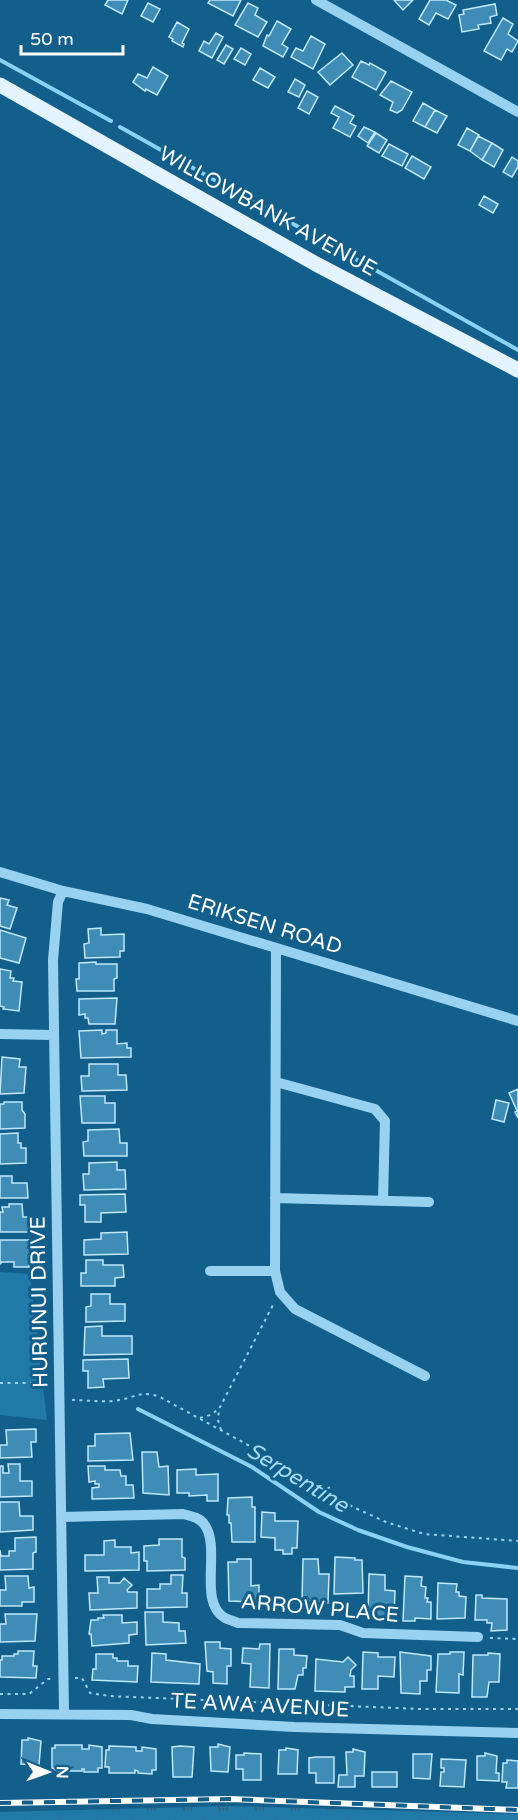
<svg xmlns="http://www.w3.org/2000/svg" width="518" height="1820" viewBox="0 0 518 1820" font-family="'Varela Round',sans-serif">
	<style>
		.grass { fill: url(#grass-tufts) }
		.green { fill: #2179a8 }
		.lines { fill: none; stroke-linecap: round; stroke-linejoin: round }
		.stream { stroke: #8bd1f4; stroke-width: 4 }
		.building { fill: #3f8cb6; stroke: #c0e7fc; stroke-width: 1.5 }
		.path { stroke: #99d2f1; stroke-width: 2; stroke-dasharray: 3 4.5; stroke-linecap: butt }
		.minor { stroke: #99d2f1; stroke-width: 10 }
		.major { stroke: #e3f3ff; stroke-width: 15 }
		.rail-casing { stroke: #fff; stroke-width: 6 }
		.rail { stroke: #125f8b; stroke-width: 4; stroke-dasharray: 11; stroke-linecap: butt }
		.labels { text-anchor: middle; stroke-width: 6; stroke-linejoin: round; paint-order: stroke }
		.street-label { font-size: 21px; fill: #fff; stroke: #125f8b }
		.water-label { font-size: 22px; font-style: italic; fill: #a5dbf8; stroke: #125f8b }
	</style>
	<defs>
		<pattern id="grass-tufts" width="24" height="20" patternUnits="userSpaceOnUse" patternTransform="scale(1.5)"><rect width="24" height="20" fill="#2179a8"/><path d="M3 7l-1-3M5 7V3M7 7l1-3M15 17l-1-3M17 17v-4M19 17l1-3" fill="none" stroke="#36627a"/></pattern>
	</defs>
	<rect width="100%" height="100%" fill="#125f8b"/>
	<path class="grass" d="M230 1806 518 1814V1820H0V1812Z"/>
	<path class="green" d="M0 1272 30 1274 47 1420 0 1415Z"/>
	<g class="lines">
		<path class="stream" d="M0 60 111 121
			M120 127 518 350
			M138 1409 252 1467 319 1512 358 1530 407 1547 463 1562 518 1568"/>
	</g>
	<path class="building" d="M108 0H128L122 14 105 5Z
		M210 0H241L233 16 208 3Z
		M394 0H413L403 10Z
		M430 0H446L456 5 448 19 436 13 429 25 419 19Z
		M148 3 160 9 153 22 141 16Z
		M248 3 258 8 255 15 267 22 258 37 235 25Z
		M495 4 497 15 490 17 491 23 478 25 479 29 462 32 459 15 464 14 463 10Z
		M503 18 513 24 508 34 518 41 512 52 507 49 501 60 484 51Z
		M277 21 291 29 282 44 288 48 283 57 263 46 267 35 269 36Z
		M177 22 189 29 182 43 184 44 183 47 172 41 173 39 169 37Z
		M216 33 223 37 212 58 199 51 204 41 209 44Z
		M311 36 325 44 313 69 291 57 296 48 303 51Z
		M226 45 233 49 224 64 217 60Z
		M241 48 251 54 245 65 234 59Z
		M342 53 353 65 330 85 318 72Z
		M361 61 369 65 370 63 386 72 376 90 352 77Z
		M153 67 168 76 157 95 146 89 145 91 133 82 138 74 147 78Z
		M260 68 275 77 268 88 253 80Z
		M295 79 305 85 299 97 288 92Z
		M391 81 412 92 402 110 397 113 390 110 393 102 380 95Z
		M307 91 318 97 309 114 298 108Z
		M423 103 435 110 425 127 413 121Z
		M335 106 354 116 350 123 356 126 350 137 333 128 339 117 331 113Z
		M435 110 447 116 437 133 425 127Z
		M364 127 375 132 368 143 358 136Z
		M467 128 479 135 470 151 458 145Z
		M376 133 387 140 379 153 367 146Z
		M478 136 492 143 482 160 470 151Z
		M492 143 503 150 494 167 482 160Z
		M389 144 408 154 402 166 382 156Z
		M412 156 431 167 424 179 405 168Z
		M512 157 518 161V167L512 177 503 172Z
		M484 196 498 204 493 213 479 205Z
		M0 898 9 900 7 905 17 908 10 929 0 926Z
		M101 928V935L124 934V951H120V957L85 958 84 944 89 943 88 929Z
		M0 930 26 938 19 963 0 958Z
		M96 962V964H117V978L114 979V991H77L76 979H79V963Z
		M0 969 11 971 10 978H14L13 981 22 982 19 1011 3 1009 4 1007 0 1006Z
		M117 998 115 1024H89L88 1018H85V1014L79 1015V999Z
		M102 1030V1034L106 1033V1030H117V1044L127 1043V1048H131V1057L81 1058 79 1031Z
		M2 1057 20 1059 19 1067H26L24 1093 0 1094Z
		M89 1064H118V1075H126L127 1090 82 1091 81 1076H89Z
		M518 1089V1118L515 1112 517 1111 509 1093Z
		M80 1096H105V1103H115V1123H82Z
		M496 1100 509 1103 504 1122 492 1119Z
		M4 1102H22V1110L25 1114V1128L0 1129V1104H4Z
		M119 1129 120 1143H127V1156H84L83 1142 88 1141V1130Z
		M18 1133V1143H21V1148H26V1163L0 1164V1134Z
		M117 1162V1170H125L126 1189 84 1190 83 1174H89V1163Z
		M0 1176H12V1183H27L28 1198H0Z
		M125 1194 126 1212 101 1213V1222H85V1205H80V1195Z
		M9 1204H22L23 1217H28V1232H0V1212H3L2 1207H9Z
		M127 1232 128 1254 84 1255V1240L101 1239V1233Z
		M0 1240H33V1255H29V1267H14V1262H2L0 1264Z
		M86 1260H103V1265H123L124 1277 115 1278V1286H81V1273H86Z
		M91 1294H110V1304H125V1321L86 1322V1307L91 1306Z
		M102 1326V1336H132V1354L84 1355 85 1327Z
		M128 1359 129 1378 103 1379 104 1387 88 1388V1371H83V1360Z
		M36 1429V1442H31L32 1457 0 1458V1445H7L6 1430Z
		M130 1433 133 1460 88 1461V1446H95V1434Z
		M142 1452H157L159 1467 168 1466 169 1495 143 1493Z
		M8 1464H20V1481H32V1496L0 1497V1466H3V1473H9Z
		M88 1466H105V1470H120L121 1476H126V1485H133L134 1498 92 1499V1488L99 1487V1484H95V1481L89 1482Z
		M196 1469V1475L218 1474V1501H207V1495L189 1496V1493H177V1470Z
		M252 1497V1507H255V1542H232L231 1523H229V1515H227L228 1498Z
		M0 1502H19L20 1516H33V1530L0 1532Z
		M262 1512 275 1513V1521H298L297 1548H292V1554H283V1550H275V1538L261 1537Z
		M36 1537V1552L33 1553V1569L0 1570V1550L1 1556H9V1551H15V1538Z
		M159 1539H182V1557L185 1558V1570L147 1571V1561H144V1546L159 1545Z
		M115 1540V1547H131V1553L139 1552V1570L85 1571V1555H104V1541Z
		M335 1557 355 1558V1560H362L363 1593 334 1594Z
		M237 1559H251V1586L259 1585V1602L229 1601 228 1562H237Z
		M303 1559H318L319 1574H329L328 1603 302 1600Z
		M369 1574 385 1575V1590L395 1591 394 1619 368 1616Z
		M171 1575H183L182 1593H187V1607L147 1608V1589H160V1584H171Z
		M5 1576H28L29 1588 34 1587V1602H22V1606H0V1590H6Z
		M405 1576 422 1577 421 1586 426 1587 425 1598H428L427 1602H431V1619L415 1618V1621H403Z
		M97 1577H109V1583H120L124 1578 132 1585 127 1590 128 1592H137V1608L90 1610 89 1593H98Z
		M438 1583 457 1584 456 1592H459V1596L466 1597 465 1618 437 1619Z
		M476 1595H482V1598L507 1599V1630L491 1631 492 1623H487V1620H475Z
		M145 1612H163V1622L179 1623V1631H185L186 1643 146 1645Z
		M5 1614H37L35 1641 0 1642V1624H6Z
		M103 1615H122V1623L137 1622V1634L129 1635V1643L92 1646 91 1634H89L91 1620H98V1618H104Z
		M205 1642H220V1648L231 1649V1666H227V1684L213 1683V1672L207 1671Z
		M260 1644H270L269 1688 250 1687 251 1664 242 1663 243 1648 259 1649Z
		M279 1649H294V1655L307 1656 306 1668H303V1675H298L295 1689H278Z
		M18 1651H34L33 1666H37L36 1678 0 1677V1660H2V1656H14V1654H18Z
		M363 1652 378 1653V1657H395L394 1677 378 1676V1689H362Z
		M400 1652 431 1656V1670H427V1681H420V1694L401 1693Z
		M450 1652H464L463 1675 459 1674V1693L436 1692 438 1654H450Z
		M152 1653 166 1654V1660L200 1664 199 1684 151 1682Z
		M488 1653 500 1654 499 1682H489L487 1697H472L473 1655H488Z
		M96 1654H113V1658H117V1661H128V1666H138L137 1682 92 1680 93 1669H96Z
		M348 1657 356 1665 351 1670 350 1676H354V1687H345V1692L315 1691 316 1659 343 1662Z
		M28 1738 41 1741 39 1765 21 1764 22 1740H28Z
		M218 1744 230 1747 228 1772 211 1771 210 1747H218Z
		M55 1745H82V1749H89V1745L102 1747V1768H98V1772H84V1769H82V1771H55V1769L52 1768V1748H55Z
		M109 1746 136 1747V1751H142V1747L156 1749V1770H152V1774L138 1773V1771L135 1770V1773H109V1767H105L106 1750H109Z
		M180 1746 194 1747 192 1777H173L172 1747Z
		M286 1748 298 1750 297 1774H278L279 1750H286Z
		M353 1749 365 1752 364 1776H355V1787H338L339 1775H347L346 1752H353Z
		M244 1753 261 1754V1780H243V1769H236V1755H244Z
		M485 1753 497 1756 496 1773H499V1781L477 1780V1756H485Z
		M413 1754H432L430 1779 413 1778Z
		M316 1757H334V1783H316V1773H309V1758Z
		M441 1759 466 1760 464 1787 440 1786 441 1772H444V1768H441Z
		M507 1760 518 1761V1788H506L507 1782H502L503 1763H507Z
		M372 1772H397V1787H372Z"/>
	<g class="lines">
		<path class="path" d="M0 1383H48
			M72 1400C87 1400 104 1403 119 1400 137 1397 140 1390 160 1397L281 1463 353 1507 386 1522 424 1534 518 1541
			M200 1418 210 1415 219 1409
			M221 1430 218 1420 219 1409 274 1303
			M490 1638 518 1639
			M75 1678H82L90 1693 109 1696 420 1709H518
			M0 1694H29L48 1679H52"/>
		<path class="minor" d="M316 0 518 112
			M0 872 63 891 147 909 518 1021
			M63 891 58 902 53 960 64 1713
			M276 948 275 1271 280 1292 295 1309 425 1376
			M0 1034 53 1035
			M276 1082 375 1109 385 1121 383 1200
			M275 1198 429 1202
			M210 1271H275
			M61 1517 183 1514C190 1516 199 1517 204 1524 222 1547 197 1602 225 1618 229 1620 234 1621 238 1623L340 1625 363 1633 478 1637
			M0 1714 131 1715 152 1719 294 1727 518 1733"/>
		<path class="major" d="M0 85 316 264 518 370"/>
		<g class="rail-casing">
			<path id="rail" d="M0 1803 230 1799 518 1810"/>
		</g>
		<use href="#rail" class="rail"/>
	</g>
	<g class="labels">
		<g class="street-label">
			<text transform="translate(268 211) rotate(29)" y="7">WILLOWBANK AVENUE</text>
			<text transform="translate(265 924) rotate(17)" y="7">ERIKSEN ROAD</text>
			<text transform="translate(39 1302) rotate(-91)" y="7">HURUNUI DRIVE</text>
			<text transform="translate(320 1608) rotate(5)" y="7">ARROW PLACE</text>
			<text transform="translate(260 1705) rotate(3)" y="7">TE AWA AVENUE</text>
		</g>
		<g class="water-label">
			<text transform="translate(298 1477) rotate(31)" y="8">Serpentine</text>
		</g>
	</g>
	<g transform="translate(48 1772) rotate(91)" stroke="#125f8b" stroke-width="4.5" paint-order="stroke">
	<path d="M0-4.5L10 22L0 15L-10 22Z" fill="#ffffff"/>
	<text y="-9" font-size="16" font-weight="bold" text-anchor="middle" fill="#ffffff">N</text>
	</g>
	<path d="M21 45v9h102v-9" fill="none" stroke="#ffffff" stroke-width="3"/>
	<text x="30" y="45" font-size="18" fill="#ffffff" stroke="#125f8b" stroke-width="4.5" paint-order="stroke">50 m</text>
</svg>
